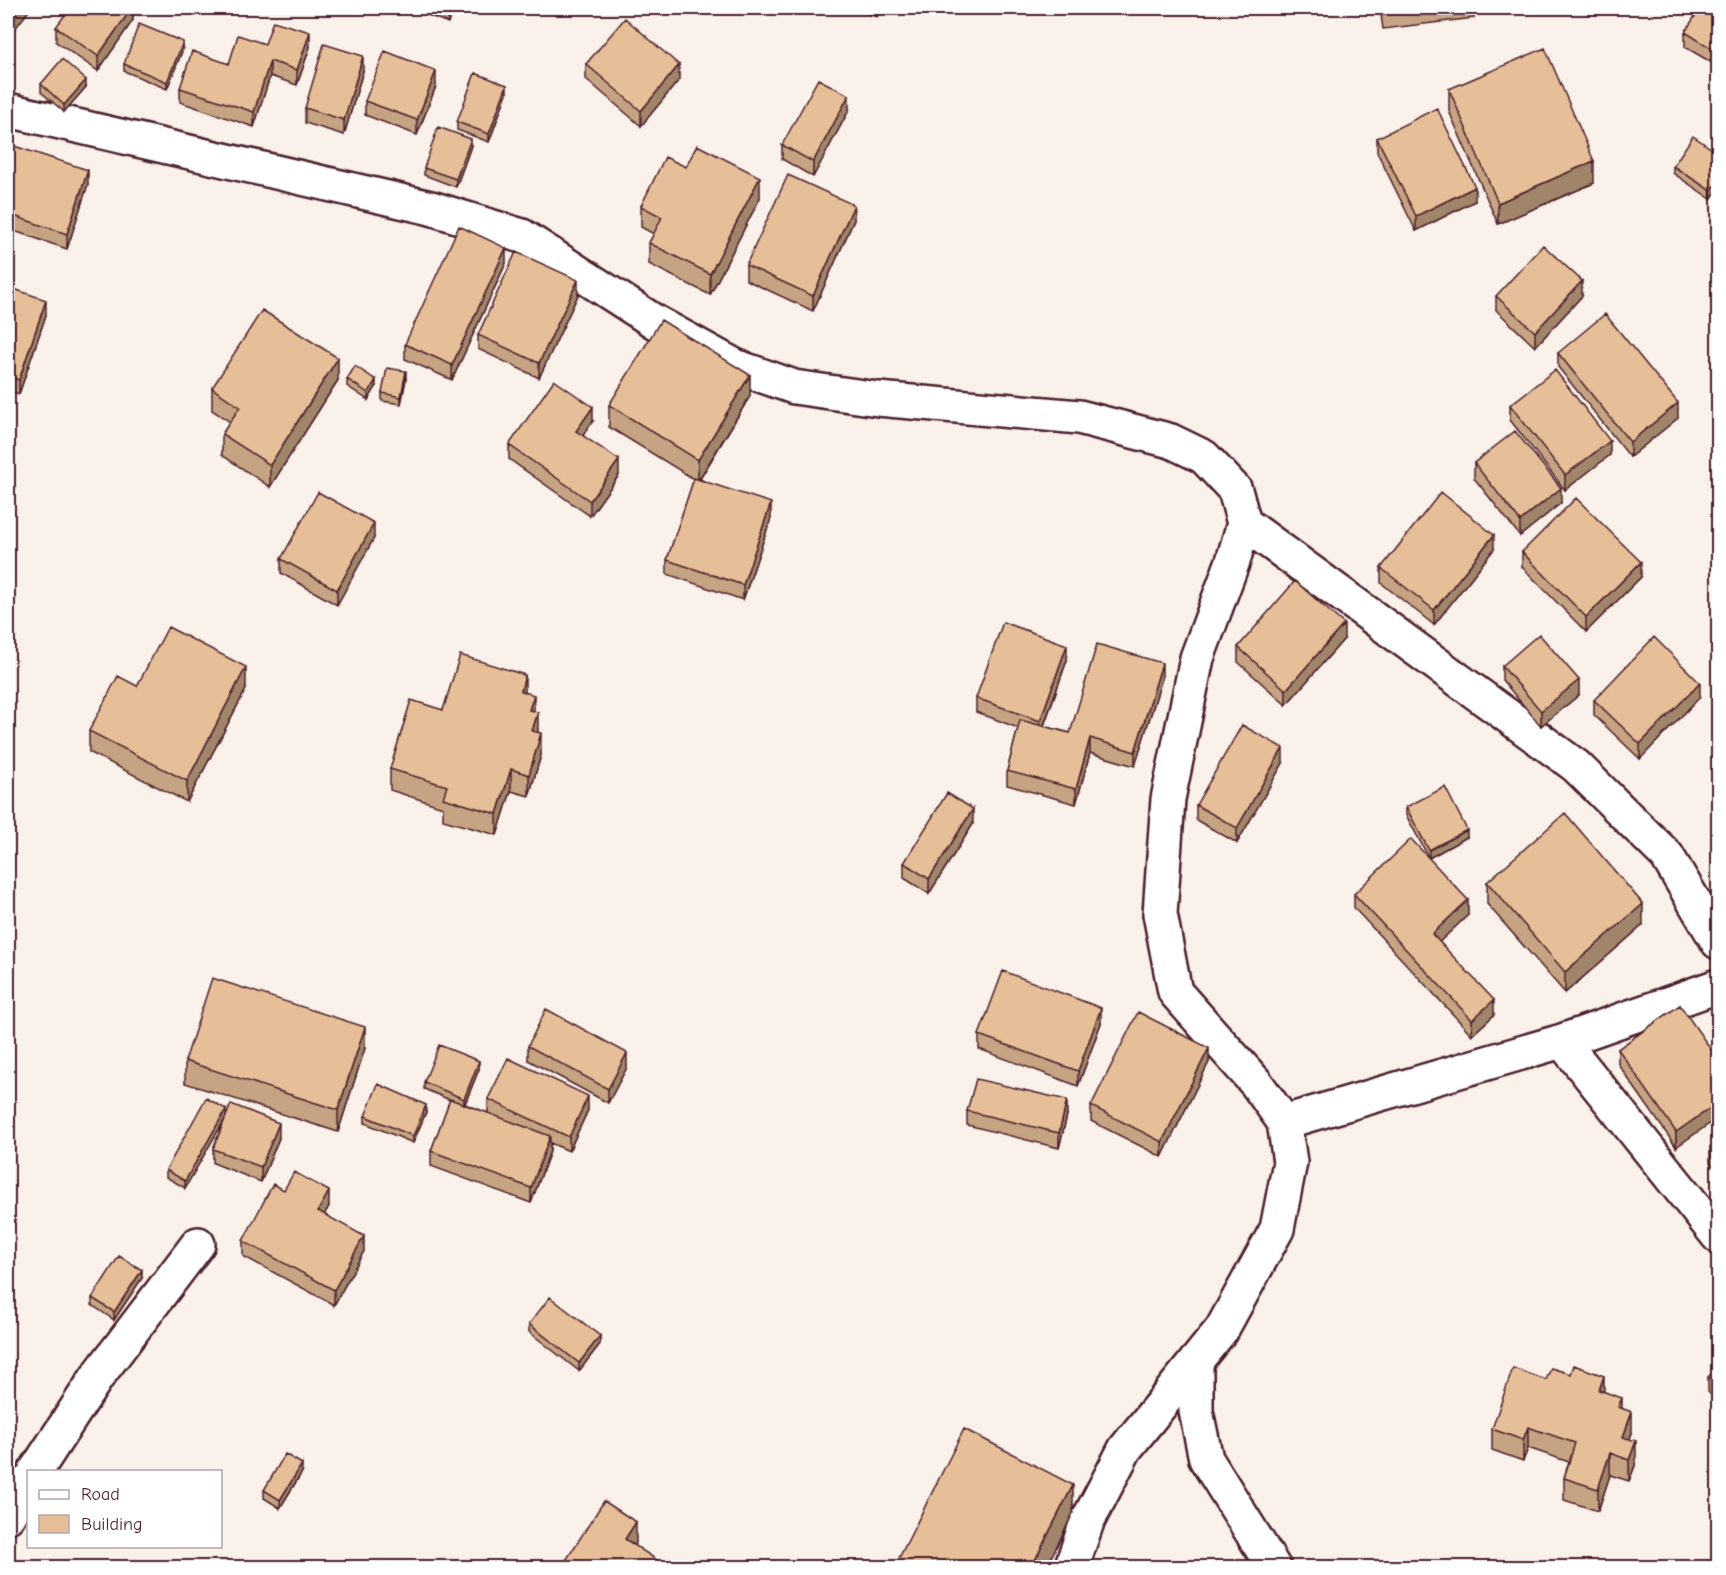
<svg xmlns="http://www.w3.org/2000/svg" width="1726" height="1575" viewBox="0 0 1726 1575" font-family="'Comic Neue',sans-serif">
	<style>
		.lines { fill: none; stroke-linecap: round; stroke-linejoin: round }
		.minor-casing { stroke: #4a1f2b; stroke-width: 38 }
		.minor { stroke: #fff; stroke-width: 33 }
		.wall { fill: #c6a382; stroke: #4a1f2b; stroke-width: 1.5 }
		.shaded-wall { fill: #a1856a; stroke: #4a1f2b; stroke-width: 1.5 }
		.building { fill: #e6be97; stroke: #4a1f2b; stroke-width: 1.5 }
	</style>
	<rect width="100%" height="100%" fill="#faf2ea"/>
	<filter id="ink" filterUnits="userSpaceOnUse"><feTurbulence type="fractalNoise" baseFrequency=".0167" numOctaves="2"/><feDisplacementMap in="SourceGraphic" scale="12" xChannelSelector="R" yChannelSelector="G"/><feConvolveMatrix kernelMatrix="1 2 1 2 8 2 1 2 1" color-interpolation-filters="sRGB"/></filter>
	<g filter="url(#ink)">
		<g class="lines">
			<g class="minor-casing">
				<path id="minor" d="M8 110 431 208 522 236 655 322 735 366 794 387 878 399 1079 417 1171 441 1204 457 1235 490 1244 523 1233 561 1197 658 1168 799 1160 914 1175 992 1256 1083 1284 1122 1290 1162 1277 1229 1222 1329 1125 1449 1087 1522 1071 1568
					M1244 523 1576 766 1667 856 1718 942
					M1562 1041 1718 1236
					M1284 1122 1562 1041 1718 986
					M1196 1361V1411L1206 1459 1274 1568
					M35 1472 97 1377 198 1244
					M8 1516 28 1482"/>
			</g>
			<use href="#minor" class="minor"/>
		</g>
		<path class="wall" d="M133 8V20L98 71 56 42V27Z
			M409 8H454L448 23Z
			M849 8H880L877 17Z
			M1380 8H1474V18L1383 29Z
			M1719 8V67L1685 47V32Z
			M265 44 310 47 297 85 270 76 254 127 180 102V88Z
			M183 49 167 89 124 71V64Z
			M586 64 679 80 641 126 586 79Z
			M363 71 344 135 305 123V108Z
			M41 84 86 87 64 112 41 92Z
			M436 86 417 135 365 115V101Z
			M1449 89 1594 183 1498 224 1449 111Z
			M507 93 489 142 457 130V122Z
			M849 110 813 177 782 159V145Z
			M1377 138 1475 201 1416 231 1377 152Z
			M8 144 88 184 67 249 8 229Z
			M471 146 456 187 424 175V168Z
			M1719 154V187L1711 199 1673 173V166Z
			M686 167 760 198 710 295 649 264V243L654 234 641 227V206Z
			M854 220 813 311 746 280V265Z
			M506 263 452 380 405 359V344Z
			M8 287 46 315 19 394 8 391Z
			M578 295 539 378 478 349V335Z
			M1496 296H1582L1535 347 1496 310Z
			M1558 353 1678 418 1630 457 1558 367Z
			M347 379 376 387 368 400 347 386Z
			M406 379 401 404 382 401V393Z
			M338 380 270 487 222 455V434L230 422 212 410V388Z
			M750 396 700 479 771 518 743 600 667 574V560L694 479 609 427V405Z
			M1510 405 1610 455 1565 490 1510 420Z
			M593 421 583 435 619 475 590 516 509 459V445Z
			M1474 463 1561 503 1520 536 1474 478Z
			M374 538 337 605 281 573V559Z
			M1494 549 1434 625 1381 583V568Z
			M1522 552 1641 577 1586 632 1522 567Z
			M1344 639 1286 705 1238 662V647Z
			M1067 660 1044 726 1070 733 1162 678 1135 766 1090 753 1076 804 1007 785V771L1018 728 976 712V698Z
			M1502 666 1579 695 1541 726 1502 680Z
			M137 686 246 689 187 802 89 752V731Z
			M525 692 534 711 541 755 529 796 511 791 497 835 443 820V807L390 790V769L443 710Z
			M1700 697 1640 759 1594 715V700Z
			M1283 763 1237 843 1196 820V805Z
			M1406 807 1467 837 1429 858 1406 815Z
			M973 824 929 894 904 878V863Z
			M1487 882 1643 925 1565 993 1487 904Z
			M1354 894 1468 915 1439 942 1494 1015 1472 1035 1354 908Z
			M1680 1005 1676 1147 1618 1064V1049Z
			M1101 1023 1078 1086 979 1049V1035Z
			M528 1046 627 1067 608 1103 528 1060Z
			M365 1048 338 1132 185 1083V1061Z
			M1209 1062 1162 1157 1091 1121V1106Z
			M479 1069 465 1104 488 1113V1099L588 1110 569 1151 550 1143V1151L531 1203 431 1166V1151L450 1100 424 1089V1082Z
			M967 1111 1067 1115 1059 1148 967 1125Z
			M426 1112 413 1143 365 1123V1116Z
			M226 1116 279 1138 261 1182 213 1163V1149L225 1118 185 1188 166 1177V1170Z
			M1719 1141V1174L1710 1162V1147Z
			M284 1190 329 1206 324 1215 364 1251 334 1305 243 1256V1241Z
			M142 1278 114 1320 92 1305V1298Z
			M529 1324 600 1344 579 1371 529 1332Z
			M1719 1367V1403L1708 1392V1377Z
			M1546 1380 1604 1392 1622 1408 1632 1433 1629 1439 1636 1463 1629 1481 1610 1475 1598 1511 1564 1500V1478L1569 1462 1528 1448 1523 1461 1492 1450V1429Z
			M302 1472 280 1508 264 1498V1490Z"/>
		<path class="shaded-wall" d="M19 8H31L8 38V23Z
			M132 8H133V20L98 71V56Z
			M448 8H454L448 23Z
			M877 8H880L877 17Z
			M310 32V47L297 85V70Z
			M183 42V49L167 89V82Z
			M363 56V71L344 135V120Z
			M270 61V76L254 127V112Z
			M679 65V80L641 126V111Z
			M436 71V86L417 135V120Z
			M86 80V87L64 112V105Z
			M507 85V93L489 142V134Z
			M849 95V110L813 177V162Z
			M471 139V146L456 187V179Z
			M1594 161V183L1498 224V203Z
			M88 170V184L67 249V234Z
			M760 177V198L710 295V274Z
			M1719 180V187L1711 199V191Z
			M1475 187V201L1416 231V216Z
			M854 205V220L813 311V296Z
			M506 248V263L452 380V365Z
			M578 280V295L539 378V363Z
			M1582 281V296L1535 347V332Z
			M46 300V315L19 394V380Z
			M338 358V380L270 487V465Z
			M406 371V379L401 404V397Z
			M750 375V396L698 481V460Z
			M376 380V387L368 400V393Z
			M1678 403V418L1630 457V442Z
			M593 407V421L576 445V431Z
			M1610 441V455L1565 490V475Z
			M619 460V475L590 516V501Z
			M1561 488V503L1520 536V521Z
			M771 503V518L743 600V585Z
			M374 523V538L337 605V590Z
			M1494 535V549L1434 625V610Z
			M1641 562V577L1586 632V617Z
			M1344 624V639L1286 705V690Z
			M1067 645V660L1040 736V721Z
			M1162 663V678L1135 766V752Z
			M246 667V689L187 802V781Z
			M525 675V696L521 691Z
			M1579 680V695L1541 726V711Z
			M1700 683V697L1640 759V744Z
			M534 695V716L529 710Z
			M538 712V734L532 731Z
			M541 733V755L529 796V775Z
			M1090 738V753L1076 804V789Z
			M1283 748V763L1237 843V828Z
			M511 769V791L497 835V814Z
			M973 809V824L929 894V879Z
			M1467 830V837L1429 858V850Z
			M1468 900V915L1432 949V934Z
			M1643 904V925L1565 993V972Z
			M1494 1000V1015L1472 1035V1020Z
			M1101 1008V1023L1078 1086V1071Z
			M365 1027V1048L338 1132V1110Z
			M1209 1048V1062L1162 1157V1142Z
			M627 1053V1067L608 1103V1089Z
			M479 1061V1069L464 1106V1099Z
			M588 1096V1110L569 1151V1137Z
			M1067 1100V1115L1059 1148V1133Z
			M1719 1102V1117L1676 1147V1132Z
			M426 1105V1112L413 1143V1136Z
			M226 1109V1117L185 1188V1181Z
			M279 1123V1138L261 1182V1167Z
			M550 1136V1151L531 1203V1188Z
			M329 1191V1206L318 1226V1211Z
			M364 1236V1251L334 1305V1290Z
			M142 1270V1278L114 1320V1312Z
			M600 1336V1344L579 1371V1363Z
			M1604 1376V1397L1599 1390Z
			M1622 1398V1420L1618 1407Z
			M1632 1412V1433L1623 1459V1437Z
			M1528 1427V1448L1523 1461V1440Z
			M1636 1441V1463L1629 1481V1460Z
			M1610 1453V1475L1598 1511V1489Z
			M302 1464V1472L280 1508V1500Z
			M1073 1485V1513L1046 1568H1031Z
			M636 1522V1544L625 1560V1539Z"/>
		<path class="building" d="M8 8H19L8 23Z
			M70 8H132L98 56 56 27Z
			M1700 8H1719V53L1685 32Z
			M625 18 679 65 641 111 586 64Z
			M273 21 310 32 297 70 270 61 254 112 180 88 192 51 229 64 238 35 265 44Z
			M139 24 183 42 167 82 124 64Z
			M324 44 363 56 344 120 305 108Z
			M1545 48 1594 161 1498 203 1449 89Z
			M385 51 436 71 417 120 365 101Z
			M62 59 86 80 64 105 41 84Z
			M475 73 507 85 489 134 457 122Z
			M818 79 849 95 813 162 782 145Z
			M1437 108 1475 187 1416 216 1377 138Z
			M438 127 471 139 456 179 424 168Z
			M1693 136 1719 154V180L1711 191 1673 166Z
			M8 144 88 170 67 234 8 214Z
			M697 145 760 177 710 274 649 243 662 217 641 206 665 157 686 167Z
			M788 175 854 205 813 296 746 265Z
			M459 226 506 248 452 365 405 344Z
			M1543 245 1582 281 1535 332 1496 296Z
			M516 252 578 280 539 363 478 335Z
			M8 287 46 300 19 380 8 376Z
			M262 310 338 358 270 465 222 434 240 407 212 388Z
			M1605 314 1678 403 1630 442 1558 353Z
			M661 320 750 375 698 460 609 405Z
			M355 366 376 380 368 393 347 379Z
			M387 368 406 371 401 397 382 393Z
			M1555 370 1610 441 1565 475 1510 405Z
			M554 380 593 407 576 431 619 460 590 501 509 445Z
			M1515 431 1561 488 1520 521 1474 463Z
			M694 478 771 503 743 585 667 560Z
			M318 492 374 523 337 590 281 559Z
			M1441 492 1494 535 1434 610 1381 568Z
			M1576 498 1641 562 1586 617 1522 552Z
			M1295 581 1344 624 1286 690 1238 647Z
			M1003 622 1067 645 1040 721 976 698Z
			M168 627 246 667 187 781 89 731 118 676 137 686Z
			M1539 634 1579 680 1541 711 1502 666Z
			M1654 637 1700 683 1640 744 1594 700Z
			M1097 644 1162 663 1135 752 1090 738 1076 789 1007 771 1020 720 1070 733Z
			M460 655 525 675 521 691 534 695 529 710 538 712 532 731 541 733 529 775 511 769 497 814 443 798 447 786 390 769 411 700 443 710Z
			M1242 725 1283 748 1237 828 1196 805Z
			M1445 787 1467 830 1429 850 1406 807Z
			M947 793 973 809 929 879 904 863Z
			M1565 813 1643 904 1565 972 1487 882Z
			M1411 839 1468 900 1432 934 1494 1000 1472 1020 1354 894Z
			M1003 971 1101 1008 1078 1071 979 1035Z
			M212 978 365 1027 338 1110 185 1061Z
			M1680 1005 1719 1061V1102L1676 1132 1618 1049Z
			M546 1009 627 1053 608 1089 528 1046Z
			M1138 1012 1209 1048 1162 1142 1091 1106Z
			M439 1045 479 1061 464 1099 424 1082Z
			M508 1058 588 1096 569 1137 488 1099Z
			M976 1079 1067 1100 1059 1133 967 1111Z
			M378 1084 426 1105 413 1136 365 1116Z
			M206 1098 226 1109 185 1181 166 1170Z
			M450 1099 550 1136 531 1188 431 1151Z
			M231 1104 279 1123 261 1167 213 1149Z
			M1719 1141V1160L1710 1147Z
			M294 1172 329 1191 318 1211 364 1236 334 1290 243 1241 273 1184 284 1190Z
			M119 1256 142 1270 114 1312 92 1298Z
			M550 1297 600 1336 579 1363 529 1324Z
			M1574 1365 1604 1376 1599 1390 1622 1398 1618 1407 1632 1412 1623 1437 1636 1441 1629 1460 1610 1453 1598 1489 1564 1478 1575 1443 1528 1427 1523 1440 1492 1429 1513 1368 1546 1380 1551 1368 1571 1374Z
			M1719 1367V1389L1708 1377Z
			M964 1429 1073 1485 1031 1568H894Z
			M285 1454 302 1464 280 1500 264 1490Z
			M604 1501 636 1522 625 1539 669 1568H561Z"/>
	</g>
	<rect width="1726" height="1575" fill="none" stroke="#fff" stroke-width="30"/>
	<rect x="15" y="15" width="1696" height="1545" fill="none" stroke="#4a1f2b" stroke-width="2" filter="url(#ink)"/>
	<rect x="27" y="1470" width="195" height="78" fill="#ffffff" stroke="#b7a5aa" stroke-width="1.5"/>
	<rect x="39" y="1490" width="30" height="9" fill="#ffffff" stroke="#b7a5aa" stroke-width="1.5"/>
	<text x="81" y="1500" font-size="18" fill="#4a1f2b">Road</text>
	<rect x="39" y="1515" width="30" height="18" fill="#e6be97" stroke="#b7a5aa" stroke-width="1.5"/>
	<text x="81" y="1530" font-size="18" fill="#4a1f2b">Building</text>
</svg>
